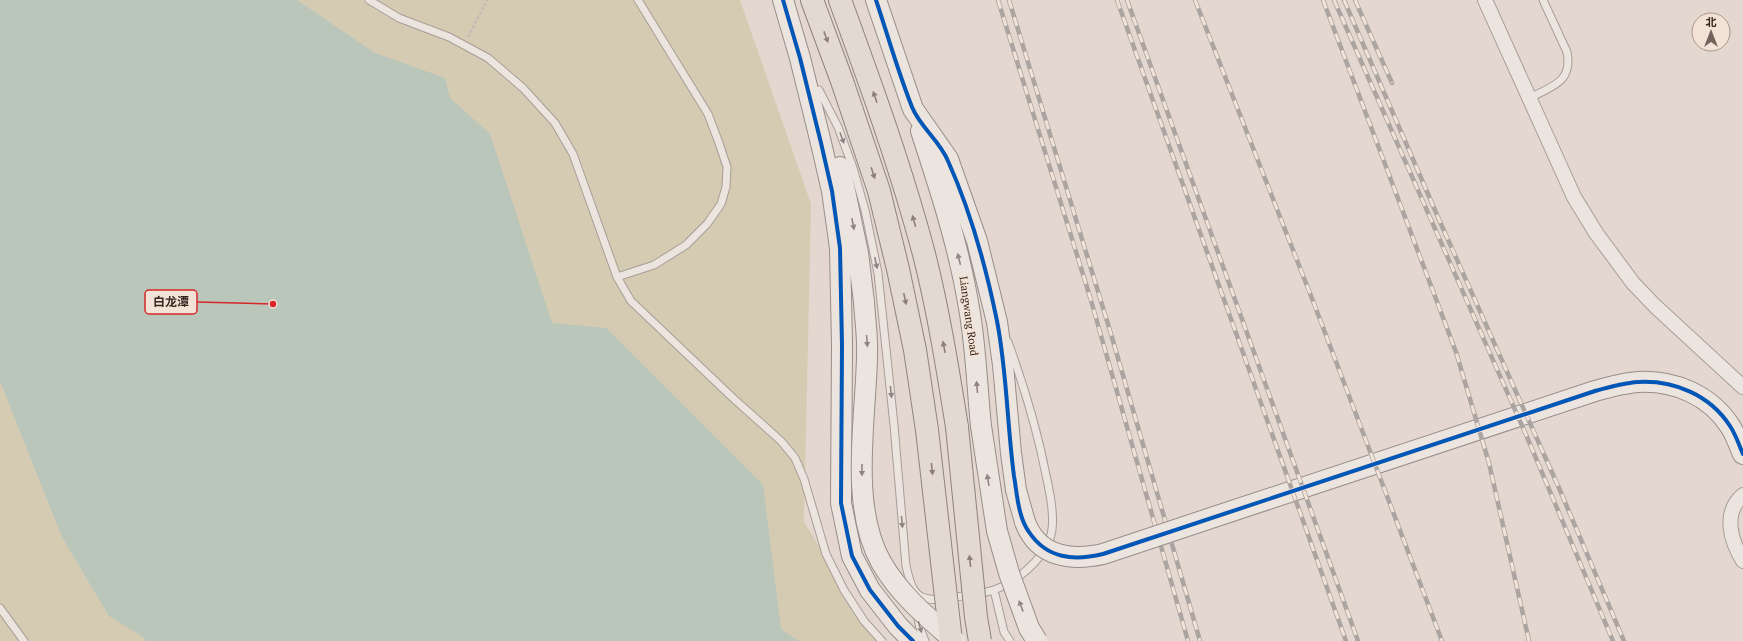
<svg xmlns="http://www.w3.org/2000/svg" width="1743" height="641" viewBox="0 0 1743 641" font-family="'PT Serif','Noto Sans SC',serif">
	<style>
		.green { fill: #d4cbb2 }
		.water { fill: #bac6ba }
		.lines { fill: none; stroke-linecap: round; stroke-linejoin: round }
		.lane-casing { stroke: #a89d97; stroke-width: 9 }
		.street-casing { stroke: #a89d97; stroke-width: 16 }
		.secondary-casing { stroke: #988d88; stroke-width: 22 }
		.primary-casing { stroke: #8e837e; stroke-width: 24 }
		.path { stroke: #c4bbb6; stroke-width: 2.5; stroke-dasharray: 3 2; stroke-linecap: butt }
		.lane { stroke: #ece5df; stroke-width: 7 }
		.street { stroke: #ece5df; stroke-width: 14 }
		.secondary { stroke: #ece5df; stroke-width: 20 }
		.primary { stroke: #e3d9d2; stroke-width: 22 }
		.rail-casing { stroke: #aba4a0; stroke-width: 4.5 }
		.rail { stroke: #f3e2d6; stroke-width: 3; stroke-dasharray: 9; stroke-linecap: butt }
		.secondary-bridge-casing { stroke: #988d88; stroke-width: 22; stroke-linecap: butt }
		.primary-bridge-casing { stroke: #8e837e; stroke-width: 24; stroke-linecap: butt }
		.secondary-bridge { stroke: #ece5df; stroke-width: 20 }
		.primary-bridge { stroke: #e3d9d2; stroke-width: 22 }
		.cycleway-casing { stroke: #f3e2d6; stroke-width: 6 }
		.cycleway { stroke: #0057b8; stroke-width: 4 }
		.oneway { fill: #8d7e79 }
		.oneway2 { fill: #928480 }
		.labels { text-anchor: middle; stroke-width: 3.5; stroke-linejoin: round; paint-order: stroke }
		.street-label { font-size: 11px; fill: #372420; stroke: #f3e2d6 }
		.leader { fill: none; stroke: #d62828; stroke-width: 1.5 }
		.callout-dot { fill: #d62828; stroke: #f3e2d6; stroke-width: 1.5 }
		.callout { fill: #f3e2d6; stroke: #d62828; stroke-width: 1.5 }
		.callout-label { font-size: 12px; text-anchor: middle; font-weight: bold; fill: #372420 }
	</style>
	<rect width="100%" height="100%" fill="#e3d7cf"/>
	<path class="green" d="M0 0H740L811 204 804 522 879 641H0Z"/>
	<path class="water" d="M0 0H297L375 53 445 78 450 98 490 134 552 323 606 328 763 485 781 629 799 641H146L143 637 109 616 62 537 0 381Z"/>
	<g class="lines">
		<g class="lane-casing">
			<path id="lane" d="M369 0 399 18 449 37 488 58 523 88 555 123 573 154 617 277 631 301 734 399 781 441 795 458 804 479 826 554 844 590 864 621 882 641
				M819 90 838 127 853 168 865 210 878 273 894 425 906 566C909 577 911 592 922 597 932 602 945 598 955 597 967 595 982 594 994 590 1016 582 1042 561 1050 538 1056 521 1050 493 1046 475 1037 429 1024 386 1008 342
				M1530 98C1552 86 1573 82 1567 52L1543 0
				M617 277 654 265 686 245 707 224 721 204 726 187 727 167 719 143 708 114 638 0
				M994 590 1004 632 1010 641
				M0 608 24 641
				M917 614 920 628 925 641"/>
		</g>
		<g class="street-casing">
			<path id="street" d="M1485 0 1574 197 1596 233 1633 283 1655 306 1743 387
				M1743 495C1722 513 1731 541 1743 561"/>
		</g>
		<g class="secondary-casing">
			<path id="secondary" d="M783 0 800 58 821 143 832 191 840 248 842 345 841 503 852 556 870 590 898 626 913 641
				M876 0 913 109 948 159 977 241 997 322 1003 365 1011 453 1016 490 1025 522
				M921 131C940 189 959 247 969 308 976 347 977 387 981 426
				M840 167 858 253 864 302
				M1214 517 1595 391C1609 387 1623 383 1638 382 1674 380 1710 395 1730 426 1736 435 1739 445 1743 454"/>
		</g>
		<g class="primary-casing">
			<path id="primary" d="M812 0 842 81 879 191 898 269 915 350 927 430
				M840 0C871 85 902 170 925 258 939 314 948 371 957 427"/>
		</g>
		<path class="path" d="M468 37 487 0"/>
		<use href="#lane" class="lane"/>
		<use href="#street" class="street"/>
		<use href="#secondary" class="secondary"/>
		<use href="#primary" class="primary"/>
		<g class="rail-casing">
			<path id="rail" d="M998 0 1090 297 1188 641
				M1009 0 1111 334 1200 641
				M1117 0 1346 641
				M1127 0 1358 641
				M1195 0 1313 301 1442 641
				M1323 0 1456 352 1489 463 1529 641
				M1334 0 1527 437 1613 641
				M1344 0 1441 224 1559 488 1624 641
				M1355 0 1392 83"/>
		</g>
		<use href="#rail" class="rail"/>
		<g class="secondary-bridge-casing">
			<path id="secondary-bridge" d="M864 302C865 320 868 338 867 356 866 419 849 505 881 562 899 594 928 618 955 641
				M981 426 997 531 1009 573 1029 628 1037 641
				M1025 522C1038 557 1071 561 1103 554L1214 517"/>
		</g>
		<g class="primary-bridge-casing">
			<path id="primary-bridge" d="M957 427 976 617 980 641
				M927 430 951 641"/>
		</g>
		<use href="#secondary-bridge" class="secondary-bridge"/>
		<use href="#primary-bridge" class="primary-bridge"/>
		<g class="cycleway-casing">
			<path id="cycleway" d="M783 0 800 58 821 143 832 191 840 248 842 345 841 503 852 556 870 590 898 626 913 641
				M876 0C888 36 898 72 912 107 920 127 940 141 948 161 971 212 986 267 997 321 1007 372 1007 424 1014 476 1017 493 1018 517 1029 532 1047 559 1074 561 1103 554L1595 391C1609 387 1623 383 1638 382 1674 380 1710 395 1730 426 1736 435 1739 445 1743 454"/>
		</g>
		<use href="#cycleway" class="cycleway"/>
	</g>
	<defs><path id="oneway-solid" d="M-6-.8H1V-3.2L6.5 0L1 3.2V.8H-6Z"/></defs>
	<g class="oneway">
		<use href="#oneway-solid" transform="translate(826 37) rotate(70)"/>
		<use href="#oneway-solid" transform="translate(875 97) rotate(-109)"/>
		<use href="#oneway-solid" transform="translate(873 173) rotate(72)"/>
		<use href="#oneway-solid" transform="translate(914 221) rotate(-106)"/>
		<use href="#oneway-solid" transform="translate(905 299) rotate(78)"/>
		<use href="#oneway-solid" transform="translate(944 347) rotate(-101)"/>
		<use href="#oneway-solid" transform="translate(932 469) rotate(84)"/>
		<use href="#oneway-solid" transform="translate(970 561) rotate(-96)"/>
	</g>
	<g class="oneway2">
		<use href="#oneway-solid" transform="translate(842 138) rotate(70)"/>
		<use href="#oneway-solid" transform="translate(853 224) rotate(79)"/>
		<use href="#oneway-solid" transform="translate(959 259) rotate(-104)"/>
		<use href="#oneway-solid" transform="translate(876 263) rotate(78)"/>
		<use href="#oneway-solid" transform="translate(867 341) rotate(86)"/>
		<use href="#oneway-solid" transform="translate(977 387) rotate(-95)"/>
		<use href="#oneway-solid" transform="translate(891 392) rotate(84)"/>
		<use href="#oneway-solid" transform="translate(862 470) rotate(90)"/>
		<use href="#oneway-solid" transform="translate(988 480) rotate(-99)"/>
		<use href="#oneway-solid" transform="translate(902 522) rotate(85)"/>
		<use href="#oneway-solid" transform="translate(1021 606) rotate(-110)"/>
		<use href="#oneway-solid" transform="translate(920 627) rotate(74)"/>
	</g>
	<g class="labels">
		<g class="street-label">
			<text transform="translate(969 316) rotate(82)" y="4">Liangwang Road</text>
		</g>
	</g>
	<path class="leader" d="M273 304L197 302"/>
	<circle class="callout-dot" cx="273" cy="304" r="4"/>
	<rect class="callout" x="145" y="290" width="52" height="24" rx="4"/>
	<g class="callout-label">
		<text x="171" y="306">白龙潭</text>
	</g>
	<g transform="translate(1711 32)"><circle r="19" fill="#f3e2d6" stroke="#a8968d"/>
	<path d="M0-3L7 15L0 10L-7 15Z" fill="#73635d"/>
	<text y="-6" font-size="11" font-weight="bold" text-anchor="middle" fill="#372420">北</text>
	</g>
</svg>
